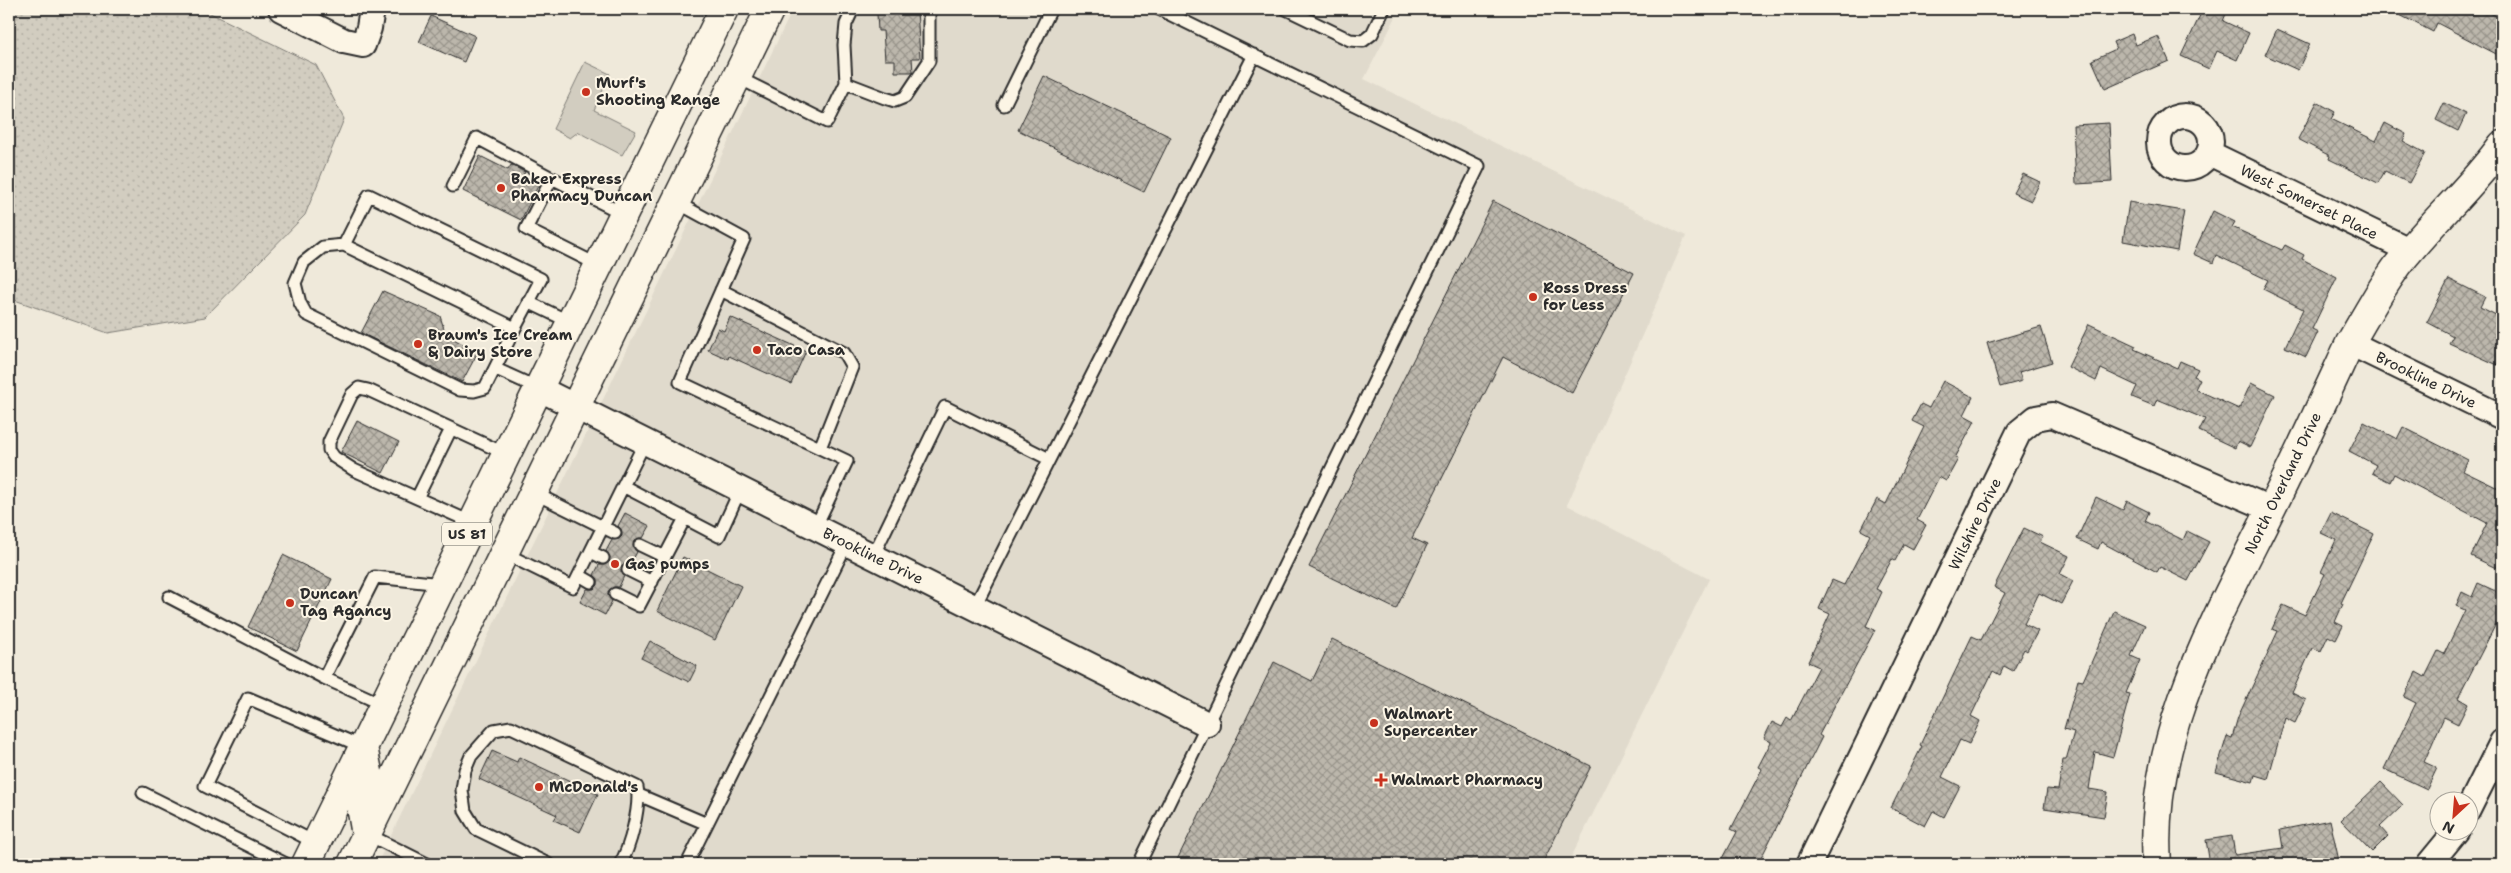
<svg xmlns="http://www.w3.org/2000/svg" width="2511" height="873" viewBox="0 0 2511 873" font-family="'Shantell Sans',sans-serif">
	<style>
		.built { fill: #e0dacc }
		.grass { fill: url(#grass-dots); stroke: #7e7c76 }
		.pitch { fill: #d2cdc0; stroke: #7e7c76 }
		.building { fill: url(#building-cross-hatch); stroke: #2b2b2b }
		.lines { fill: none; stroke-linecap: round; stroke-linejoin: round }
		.service-casing { stroke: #2b2b2b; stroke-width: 15 }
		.minor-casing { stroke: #2b2b2b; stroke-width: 28 }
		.tertiary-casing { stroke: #2b2b2b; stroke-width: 31 }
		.primary-casing { stroke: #2b2b2b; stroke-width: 31 }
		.service { stroke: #fcf5e5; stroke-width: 11 }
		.minor { stroke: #fcf5e5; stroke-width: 24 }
		.tertiary { stroke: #fcf5e5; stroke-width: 28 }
		.primary { stroke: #fcf5e5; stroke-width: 28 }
		.poi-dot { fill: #c8321e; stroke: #fcf5e5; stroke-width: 2 }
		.labels { text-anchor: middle; stroke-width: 4; stroke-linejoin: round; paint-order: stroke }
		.shield { fill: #fcf5e5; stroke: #6a6863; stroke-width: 1 }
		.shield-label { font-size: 14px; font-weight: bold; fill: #2b2b2b }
		.poi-label { font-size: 15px; font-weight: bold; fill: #2b2b2b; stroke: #fcf5e5; text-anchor: start }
		.street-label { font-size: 15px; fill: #2b2b2b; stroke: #fcf5e5 }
	</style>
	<defs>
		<pattern id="grass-dots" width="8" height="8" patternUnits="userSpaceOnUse" patternTransform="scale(1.25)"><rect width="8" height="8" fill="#d2cdc0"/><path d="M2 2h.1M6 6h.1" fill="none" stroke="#b4b0a5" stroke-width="1.8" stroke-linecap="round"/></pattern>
		<pattern id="building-cross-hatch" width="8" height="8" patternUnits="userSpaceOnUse" patternTransform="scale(1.25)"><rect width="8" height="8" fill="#bcb7ac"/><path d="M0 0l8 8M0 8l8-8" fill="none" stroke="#99958c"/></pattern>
	</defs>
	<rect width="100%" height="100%" fill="#efe9da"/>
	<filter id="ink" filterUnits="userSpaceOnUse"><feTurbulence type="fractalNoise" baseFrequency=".02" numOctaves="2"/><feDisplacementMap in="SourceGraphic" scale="10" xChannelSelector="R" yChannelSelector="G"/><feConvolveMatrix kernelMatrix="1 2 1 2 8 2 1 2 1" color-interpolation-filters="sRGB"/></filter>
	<g filter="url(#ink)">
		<path class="built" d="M793 9H1400L1364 79 1686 236 1567 505 1709 579 1568 864H377Z"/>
		<path class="grass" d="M9 9H202L316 65 344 119 305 215 205 317 108 333 9 298Z"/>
		<path class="pitch" d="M585 62 610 74 594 110 636 131 622 155 578 132 570 138 553 129Z"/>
		<path class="building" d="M881 9H917L920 58H912L913 72H895V60H885L883 31H878L877 14 881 13Z
			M2203 9H2216L2226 14 2223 21 2249 33 2237 60 2217 51 2209 69 2181 56Z
			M2388 9H2482L2502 19V57L2437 23 2433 32Z
			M431 16 475 36 464 62 419 42Z
			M2277 29 2310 44 2298 70 2265 55Z
			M2132 34 2136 45 2158 36 2169 61 2105 89 2092 60 2116 49 2113 42Z
			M1044 76 1171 137 1144 192 1018 130Z
			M2317 102 2335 112 2331 119 2376 141 2385 123 2406 134 2403 141 2425 153 2409 183 2385 171 2378 183 2329 159 2330 156 2298 139Z
			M2444 103 2466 114 2458 131 2436 120Z
			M2109 123 2112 182 2076 184 2073 125Z
			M480 156 508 170 511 165 525 172 522 177 539 184 521 220 463 191Z
			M2023 174 2040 182 2031 201 2013 193Z
			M1493 201 1634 273 1572 393 1503 357 1412 538 1427 545 1396 609 1309 567Z
			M2129 202 2184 211 2177 251 2123 241Z
			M2213 211 2235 222 2232 227 2282 250 2285 245 2304 255 2302 259 2337 277 2312 329 2318 332 2306 357 2285 347 2303 309 2263 289 2268 280 2216 255 2213 263 2193 254Z
			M2449 279 2485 297 2480 307 2502 318V367L2449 343 2453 336 2427 322Z
			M383 291 440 316 446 335 478 352 462 382 361 333Z
			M730 317 806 351 791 384 729 356 728 359 708 350 718 328 724 331Z
			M2089 324 2136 346 2134 349 2177 368 2180 361 2198 369 2194 376 2200 379 2195 389 2239 409 2251 383 2275 395 2250 447 2238 441 2235 448 2199 431 2205 419 2157 399 2154 406 2132 397 2137 386 2101 369 2096 381 2068 367Z
			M2041 327 2052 362 2019 372 2022 381 2000 387 1987 343Z
			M1943 381 1973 397 1964 415 1975 421 1955 458 1958 459 1946 481 1939 477 1917 520 1926 525 1913 549 1904 544 1895 561 1892 559 1876 589 1882 592 1866 626 1875 630 1819 735 1822 737 1758 864H1720L1737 832 1731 829 1762 769 1758 767 1771 742 1764 738 1772 722 1782 727 1787 718 1791 721 1819 667 1808 662 1830 614 1819 609 1832 580 1844 585 1870 535 1861 530 1877 499 1886 504 1924 427 1912 421 1921 404 1929 408Z
			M357 421 399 442 383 473 341 452Z
			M2364 422 2397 439 2403 427 2468 460 2463 471 2502 490V556L2496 568 2471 556 2487 523 2394 474 2390 482 2372 473 2376 465 2349 451Z
			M2096 497 2123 510 2127 501 2149 512 2145 521 2183 540 2187 531 2209 542 2188 581 2160 567 2157 572 2101 542 2098 549 2077 539Z
			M625 513 650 526 643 538H639L634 541 633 546 637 552 631 563 622 566 621 571 624 576 619 587H614L609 590 608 595 612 601 605 615 580 602 587 589H594L598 585V579L594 575 599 565H604L609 562 610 557 606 551 612 540 619 539 622 536 621 529 618 526Z
			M2331 513 2374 534 2341 603 2343 604 2335 622 2343 626 2336 640 2328 636 2321 651 2312 648 2292 693 2306 700 2295 723 2285 718 2268 779 2255 775 2253 782 2216 772 2227 736 2232 738 2238 717 2278 631 2272 629 2283 605 2305 615 2325 574 2321 572 2336 540 2321 533Z
			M2024 528 2043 537 2040 542 2069 556 2060 574 2073 581 2061 604 2039 593 2024 624 2038 631 2027 651 2024 649 2013 671 2004 666 2000 675 1993 671 1971 716 1980 721 1969 744 1960 740 1942 777 1960 786 1944 817 1933 811 1925 826 1891 808 1922 746 1920 745 1972 636 1981 640 2005 593 1994 587Z
			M283 555 332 579 297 651 248 627Z
			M683 557 741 586 715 640 657 611Z
			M2478 583 2502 594V622L2498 620 2458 698 2468 704 2458 724 2444 717 2424 762 2437 768 2427 789 2384 769 2416 703 2404 697 2416 672 2425 677 2438 651 2444 654 2465 610 2456 606 2462 592 2472 597Z
			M2114 611 2145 625 2131 656 2140 660 2126 693 2130 694 2113 757 2095 752 2089 789 2108 792 2104 817 2044 808 2047 789 2058 790 2063 760H2066L2074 732 2064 729 2078 680 2083 681Z
			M1332 639 1591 766 1542 864H1175L1274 662 1312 681Z
			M650 641 697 666 689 682 641 658Z
			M492 751 517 762 519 757 598 794 580 832 554 820 557 815 479 779Z
			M2381 782 2403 805 2380 827 2388 836 2372 852 2341 820Z
			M2330 820 2339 861 2326 864H2210L2206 840 2232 836 2235 855 2283 848 2280 830Z"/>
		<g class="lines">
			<g class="service-casing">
				<path id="service" d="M1286 9 1350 40 1363 41 1372 34 1384 9
					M737 77 827 122 846 83 844 45 846 24 853 9
					M846 83 885 98 895 101 905 97 929 61V9
					M1004 105 1051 9
					M453 186 477 138 552 178
					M676 202 744 239 680 382 847 461 815 528
					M344 245 515 328 485 388 474 391 460 390 306 314 300 303 295 283 304 262 323 247Z
					M344 245 369 195 541 279 515 328
					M598 265 526 229 552 178 624 214
					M721 290 844 353 852 367 820 448
					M528 302 570 322
					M496 369 538 388
					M623 486 719 536 740 490
					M534 493 615 533
					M417 498 451 429
					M473 523 354 470 334 457 329 450V442L352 394 359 388 368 390 506 454
					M640 545 665 557
					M591 552 603 558
					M504 553 573 587 645 442
					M873 556 945 407 1049 459
					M628 570 652 582
					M579 575 591 582
					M615 594 639 606 685 518
					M169 597 324 678
					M975 606 1254 55
					M384 705 324 678 375 577 442 584
					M143 793 286 864
					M639 795 707 824
					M367 834 427 864
					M316 843 205 786 248 698 363 747
					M548 864 476 829 465 811 462 790 465 770 471 756 494 730 511 727 637 787C641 806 630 848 620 864
					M687 864 847 543
					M1139 864 1479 166 1159 9"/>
			</g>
			<g class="minor-casing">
				<path id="minor" d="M281 9 344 41 363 45 369 28 372 9
					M2159 142a26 26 0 1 1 52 0a26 26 0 1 1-52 0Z
					M2209 153 2409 250
					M2350 343 2502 417
					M538 388 1207 724
					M2468 810 2502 742
					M1809 864 2019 432 2036 418 2052 415 2271 509
					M2429 864 2457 830"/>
			</g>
			<g class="tertiary-casing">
				<path id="tertiary" d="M2157 864C2148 739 2213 625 2267 517 2296 460 2323 401 2350 343 2369 311 2387 276 2411 249 2441 213 2475 183 2502 145"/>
			</g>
			<g class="primary-casing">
				<path id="primary" d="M363 747 369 777 362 812 365 829
					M306 864 724 9
					M352 864 770 9"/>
			</g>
			<use href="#service" class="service"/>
			<use href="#minor" class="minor"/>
			<use href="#tertiary" class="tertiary"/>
			<use href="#primary" class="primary"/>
		</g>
	</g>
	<g class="poi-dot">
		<circle cx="586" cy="92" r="5"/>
		<circle cx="501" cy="188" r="5"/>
		<circle cx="1533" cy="297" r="5"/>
		<circle cx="418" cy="344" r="5"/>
		<circle cx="757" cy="350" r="5"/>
		<circle cx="615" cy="564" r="5"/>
		<circle cx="290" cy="603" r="5"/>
		<circle cx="1374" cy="723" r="5"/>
		<path d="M1378.5 772.5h5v5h5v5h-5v5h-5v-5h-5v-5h5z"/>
		<circle cx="539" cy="787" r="5"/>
	</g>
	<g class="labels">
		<rect class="shield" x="442" y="522.5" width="50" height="23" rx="4"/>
		<g class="shield-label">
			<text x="467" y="539">US 81</text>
		</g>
		<g class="poi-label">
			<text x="596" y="88">Murf's<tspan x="596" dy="17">Shooting Range</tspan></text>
			<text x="511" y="184">Baker Express<tspan x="511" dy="17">Pharmacy Duncan</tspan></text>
			<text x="1543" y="293">Ross Dress<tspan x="1543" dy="17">for Less</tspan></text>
			<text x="428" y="340">Braum's Ice Cream<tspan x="428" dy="17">&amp; Dairy Store</tspan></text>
			<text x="767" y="355">Taco Casa</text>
			<text x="625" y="569">Gas pumps</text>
			<text x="300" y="599">Duncan<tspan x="300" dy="17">Tag Agancy</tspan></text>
			<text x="1384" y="719">Walmart<tspan x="1384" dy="17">Supercenter</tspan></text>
			<text x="1391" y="785">Walmart Pharmacy</text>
			<text x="549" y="792">McDonald's</text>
		</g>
		<g class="street-label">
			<text transform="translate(2309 202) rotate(26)" y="5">West Somerset Place</text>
			<text transform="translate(2426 380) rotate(26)" y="5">Brookline Drive</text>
			<text transform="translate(2283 483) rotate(-64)" y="5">North Overland Drive</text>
			<text transform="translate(1975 524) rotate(-64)" y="5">Wilshire Drive</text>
			<text transform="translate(873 556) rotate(26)" y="5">Brookline Drive</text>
		</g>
	</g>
	<rect width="2511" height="873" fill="none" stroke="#fcf5e5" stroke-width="30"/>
	<rect x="15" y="15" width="2481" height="843" fill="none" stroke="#2b2b2b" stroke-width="2" filter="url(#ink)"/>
	<g transform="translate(2454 816) rotate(206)"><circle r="24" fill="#fcf5e5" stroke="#a8a49b"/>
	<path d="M0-4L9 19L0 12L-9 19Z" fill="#c8321e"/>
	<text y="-8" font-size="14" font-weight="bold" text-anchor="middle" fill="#2b2b2b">N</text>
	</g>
</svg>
